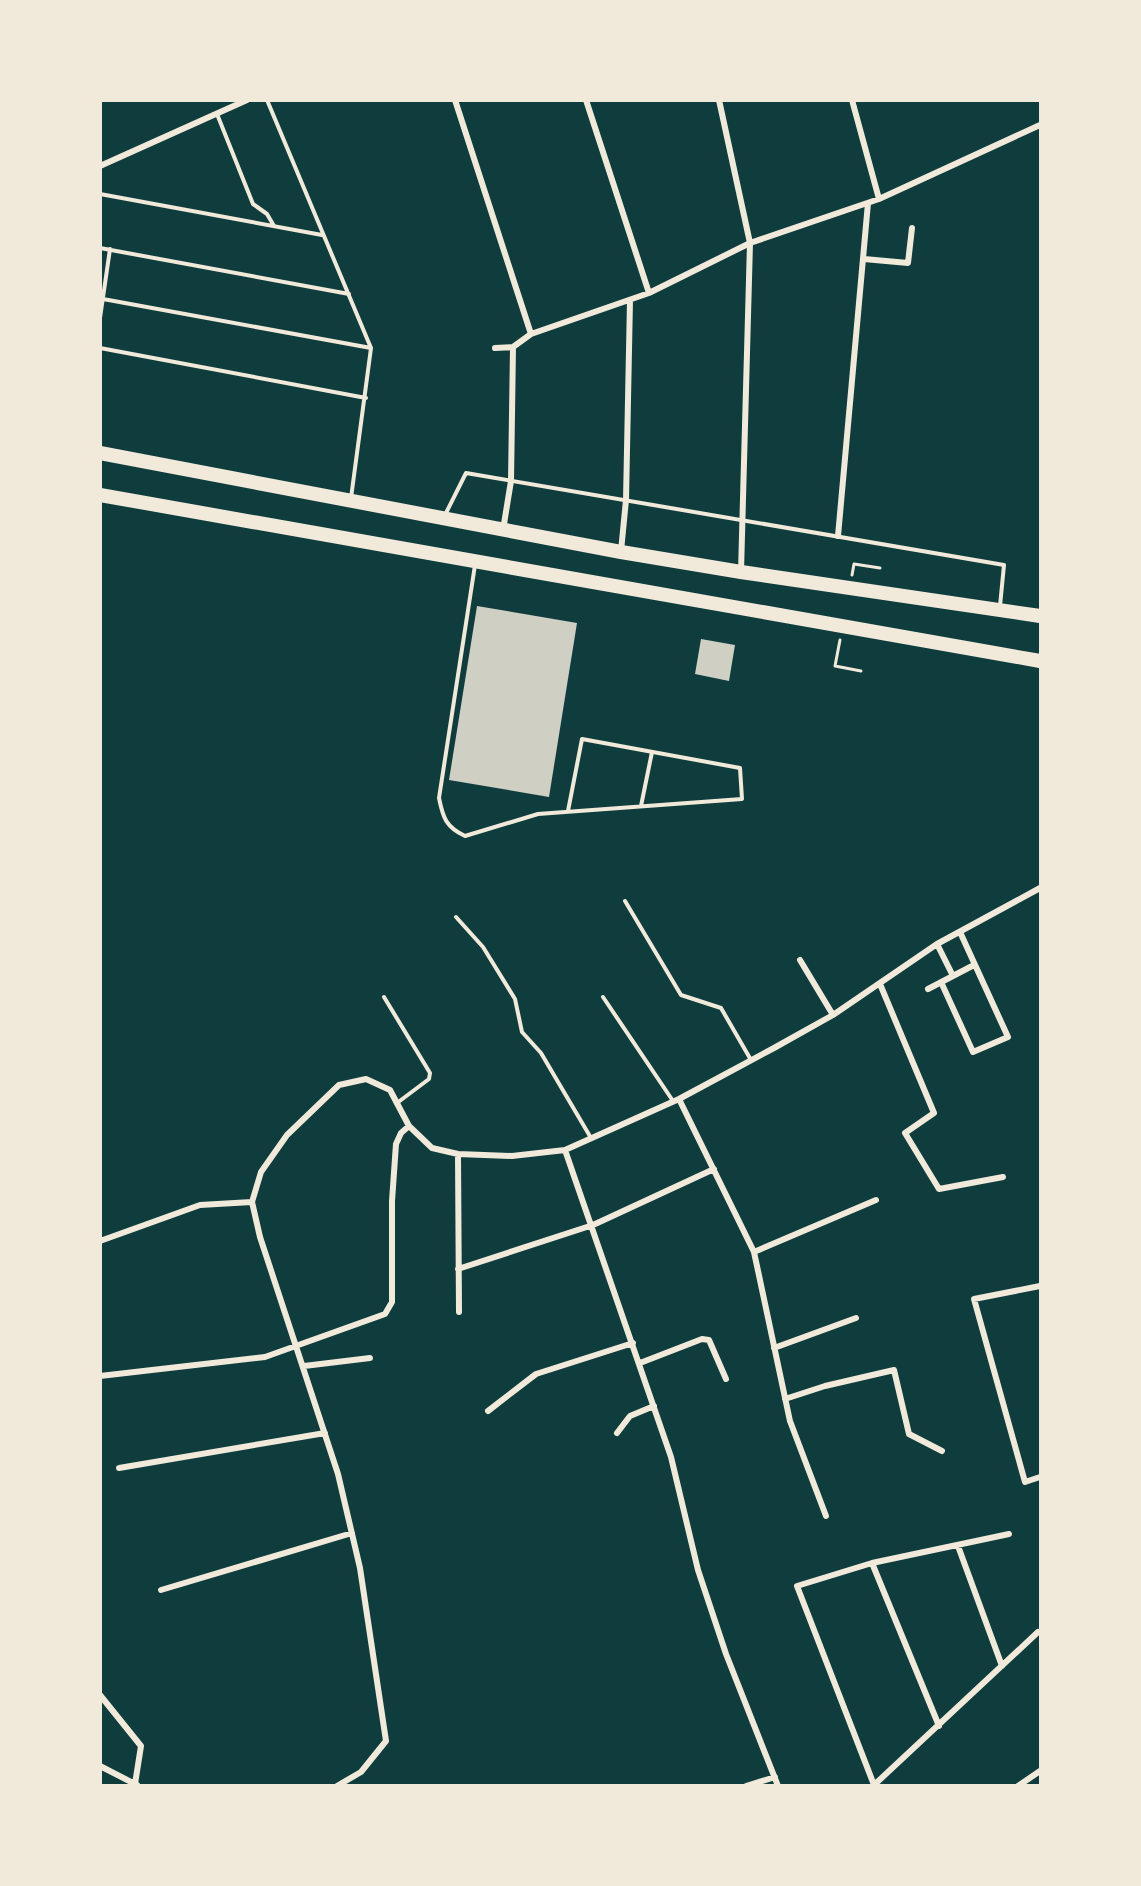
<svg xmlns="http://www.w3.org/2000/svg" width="1141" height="1886" viewBox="0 0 1141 1886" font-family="'DM Sans',sans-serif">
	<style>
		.building { fill: #cfcfc3 }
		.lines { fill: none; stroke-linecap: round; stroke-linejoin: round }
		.path { stroke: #f1e9da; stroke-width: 3 }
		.service { stroke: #f1e9da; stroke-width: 4 }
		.minor { stroke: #f1e9da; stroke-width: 6 }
		.trunk { stroke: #f1e9da; stroke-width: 14 }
	</style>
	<rect width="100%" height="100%" fill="#0f3d3e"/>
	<path class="building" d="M477 606 577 623 549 797 449 780Z
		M701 639 735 645 729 681 695 674Z"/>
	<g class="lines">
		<path class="path" d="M852 575 854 564 880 568
			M840 640 835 666 861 671"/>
		<path class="service" d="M267 100 371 348 351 498
			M217 114 253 204 267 214 274 226
			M100 194 322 235
			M100 248 349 294
			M103 299 371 348
			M100 318 110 249
			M100 348 366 398
			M445 515 466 473 1004 565 1000 606
			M475 565 439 798C443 818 446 827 465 836L538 814 742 799 740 768 582 739 568 811
			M641 806 652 752
			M625 901 681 995 721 1008 751 1060
			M456 917 483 947 515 999 522 1032 541 1053 591 1138
			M384 997 430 1073 429 1079 397 1103
			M603 997 673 1101"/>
		<path class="minor" d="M455 100 531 334
			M586 100 649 293
			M719 100 750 243 741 572
			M852 100 879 199
			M100 166 247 100
			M864 259 908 263 912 228
			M495 348 513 347 531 334 649 293 750 243 879 199 1040 125
			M503 530 511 481 513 347
			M838 536 868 203
			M621 551 626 500 630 300
			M937 944 953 976
			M800 960 833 1015
			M941 982 973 1052 1008 1037 960 932
			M880 984 934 1113 905 1133 939 1189 1003 1177
			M928 989 974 965
			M679 1099 754 1252 790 1421 826 1516
			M565 1150 671 1457 698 1570 726 1654 778 1786
			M458 1154 459 1312
			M100 1241 200 1205 252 1202
			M754 1252 876 1200
			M458 1269 593 1225 714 1169
			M1040 1286 974 1299 1025 1482 1040 1477
			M774 1348 856 1318
			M640 1363 702 1339 709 1340 726 1379
			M304 1366 370 1358
			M100 1376 265 1357 385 1314 392 1302V1201L396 1144 401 1133 409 1126
			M785 1399 825 1386 894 1370 909 1434 942 1451
			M488 1411 536 1374 633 1343
			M617 1433 630 1416 654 1406
			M119 1468 325 1433
			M958 1546 1002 1666
			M872 1563 939 1726
			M161 1590 352 1533
			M100 1695 141 1746 135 1784
			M100 1766 137 1785
			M874 1785 797 1586 872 1563 1009 1534
			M337 1786 361 1772 386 1741 360 1568 338 1474 260 1237 252 1202 261 1172 287 1135 339 1085 366 1079 390 1090 409 1126 432 1148 458 1154 512 1156 565 1150 679 1099 774 1048 833 1015 937 944 1040 888
			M746 1786 775 1777
			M873 1786 1038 1632
			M1018 1786 1040 1771"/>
		<path class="trunk" d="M100 453 621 552 741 572 1040 616
			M100 495 1040 661"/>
	</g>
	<rect width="1141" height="1886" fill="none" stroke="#f1e9da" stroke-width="204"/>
</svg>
